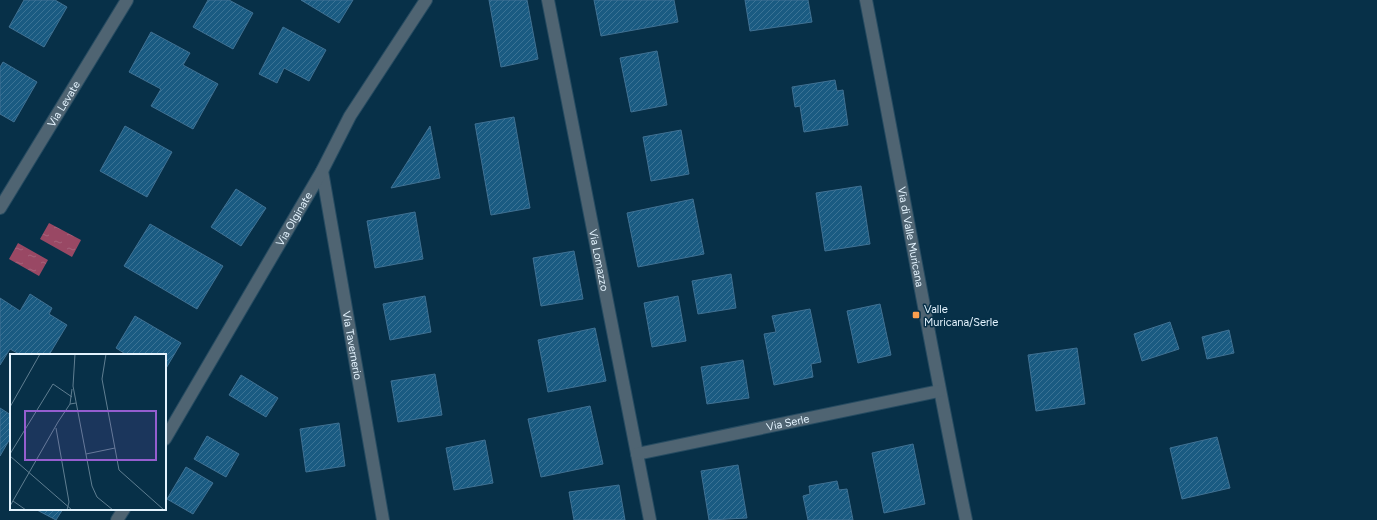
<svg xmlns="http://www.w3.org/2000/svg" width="1377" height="520" viewBox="0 0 1377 520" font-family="Figtree,sans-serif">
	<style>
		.water { fill: url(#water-ripples) }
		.building { fill: url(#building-hatch); stroke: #407193 }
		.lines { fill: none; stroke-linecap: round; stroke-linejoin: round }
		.minor-casing { stroke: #264b61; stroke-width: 14 }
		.minor { stroke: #4f6472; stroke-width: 12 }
		.poi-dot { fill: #fa9f4e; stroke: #073048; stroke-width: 1.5 }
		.labels { text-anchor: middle; stroke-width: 3; stroke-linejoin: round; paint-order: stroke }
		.street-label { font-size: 11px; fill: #e3f3fe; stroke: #073048 }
		.poi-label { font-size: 11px; fill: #e3f3fe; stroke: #073048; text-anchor: start }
		.inset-road { fill: none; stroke: #5f7e91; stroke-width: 1 }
		.view { fill: #955ecf; fill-opacity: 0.15; stroke: #955ecf; stroke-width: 2 }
		.inset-edge { fill: none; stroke: #e3f3fe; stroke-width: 2 }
	</style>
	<defs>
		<pattern id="water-ripples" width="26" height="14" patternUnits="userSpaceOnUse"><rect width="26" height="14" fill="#994864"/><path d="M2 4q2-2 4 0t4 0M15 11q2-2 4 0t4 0" fill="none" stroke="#a7637b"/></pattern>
		<pattern id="building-hatch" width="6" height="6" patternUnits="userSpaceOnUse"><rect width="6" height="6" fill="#1a5b82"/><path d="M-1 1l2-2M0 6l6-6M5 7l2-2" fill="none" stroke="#3b7395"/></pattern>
	</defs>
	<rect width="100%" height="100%" fill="#073048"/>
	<path class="water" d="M49 223 81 240 72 257 40 239Z
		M18 243 48 260 39 276 9 259Z"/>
	<path class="building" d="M24 0H55L67 7 44 47 9 27Z
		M208 0H229L253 13 233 49 193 27Z
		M301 0H353L339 23Z
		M489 0H527L538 59 501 67Z
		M594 0H674L678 22 601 36Z
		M745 0H808L812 22 750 31Z
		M283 27 326 50 309 81 284 68 277 83 259 74Z
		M151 32 190 53 183 65 218 84 193 129 151 106 161 89 129 72Z
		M657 51 667 105 631 112 620 58Z
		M3 62 37 82 14 122 0 114V67Z
		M835 80 837 91 843 90 848 125 804 132 800 106 795 107 792 87Z
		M514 117 530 208 491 215 475 124Z
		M125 126 172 152 147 197 100 171Z
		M430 126 440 178 391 188Z
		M681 130 689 174 651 181 643 137Z
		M861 186 870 244 825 251 816 193Z
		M236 189 266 208 241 246 211 227Z
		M693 199 704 254 638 267 627 213Z
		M415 212 423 259 375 268 367 221Z
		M150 224 223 266 197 309 124 266Z
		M574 251 583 299 541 306 533 258Z
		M731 274 736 308 698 314 692 281Z
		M30 294 52 308 49 314 67 325 49 355H21L10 349 0 365V298L20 311Z
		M425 296 431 332 390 340 383 304Z
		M678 296 686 341 652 347 644 303Z
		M880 304 891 355 858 363 847 311Z
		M810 309 821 362 811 364 813 377 774 385 764 334 776 332 772 316Z
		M135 316 181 343 165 370V355H127L116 348Z
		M1170 322 1179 349 1142 361 1134 334Z
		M595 328 606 381 548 392 538 340Z
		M1229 330 1234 353 1207 359 1202 337Z
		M1077 348 1085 404 1036 411 1028 355Z
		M743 360 749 398 707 404 701 367Z
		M435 374 442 415 398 422 391 381Z
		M241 375 278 398 266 417 229 395Z
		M590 406 603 464 541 477 528 419Z
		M0 408 11 415V437L0 456Z
		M339 423 345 466 306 472 300 429Z
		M207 436 239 454 226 477 194 459Z
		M1217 437 1230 488 1182 499 1170 448Z
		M485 440 493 483 454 490 446 448Z
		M913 444 925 504 884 513 872 453Z
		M738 465 747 518 709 520 701 471Z
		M186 467 213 483 193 514 167 499Z
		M837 481 839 490 847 489 853 520H808L803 496 810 494 809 486Z
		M619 485 625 520H574L569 492Z
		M35 509H63L56 520Z"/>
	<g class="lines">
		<g class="minor-casing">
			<g id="minor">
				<path id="s1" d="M548 0 650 520"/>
				<path id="s2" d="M866 0C900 173 930 347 966 520"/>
				<path id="s3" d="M322 171 383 520"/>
				<path id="s4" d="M0 208 127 0"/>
				<path id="s5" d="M165 439 322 171 350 116 426 0"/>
				<path id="s6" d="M637 454 939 391"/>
				<path d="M117 520 124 509"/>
			</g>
		</g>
		<use href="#minor" class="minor"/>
	</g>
	<rect class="poi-dot" x="912" y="311" width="8" height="8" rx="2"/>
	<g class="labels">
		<g class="street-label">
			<text dy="4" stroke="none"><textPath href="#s4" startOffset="122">Via Levate</textPath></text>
			<text dy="4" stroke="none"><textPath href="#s5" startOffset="255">Via Olginate</textPath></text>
			<text dy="4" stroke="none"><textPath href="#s2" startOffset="241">Via di Valle Muricana</textPath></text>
			<text dy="4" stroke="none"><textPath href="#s1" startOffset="265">Via Lomazzo</textPath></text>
			<text dy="4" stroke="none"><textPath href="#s3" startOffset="177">Via Tavernerio</textPath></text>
			<text dy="4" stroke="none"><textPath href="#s6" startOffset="154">Via Serle</textPath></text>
		</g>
		<g class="poi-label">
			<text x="924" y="313">Valle<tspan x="924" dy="13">Muricana/Serle</tspan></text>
		</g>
	</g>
	<g transform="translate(10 354)">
		<rect width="156" height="156" fill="#073048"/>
		<path class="inset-road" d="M65 0 63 32 82 132 87 143 103 156M96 0 92 25 109 116 154 156M60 50 62 35M0 53 30 0M46 74 59 148 57 156M0 100 43 30 62 43M76 100 105 94M0 102 62 156M3 147 16 156M0 152 48 68 60 50 66 49"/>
		<path class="view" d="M15 57H146V106H15Z"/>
		<rect width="156" height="156" class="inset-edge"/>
	</g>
</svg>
